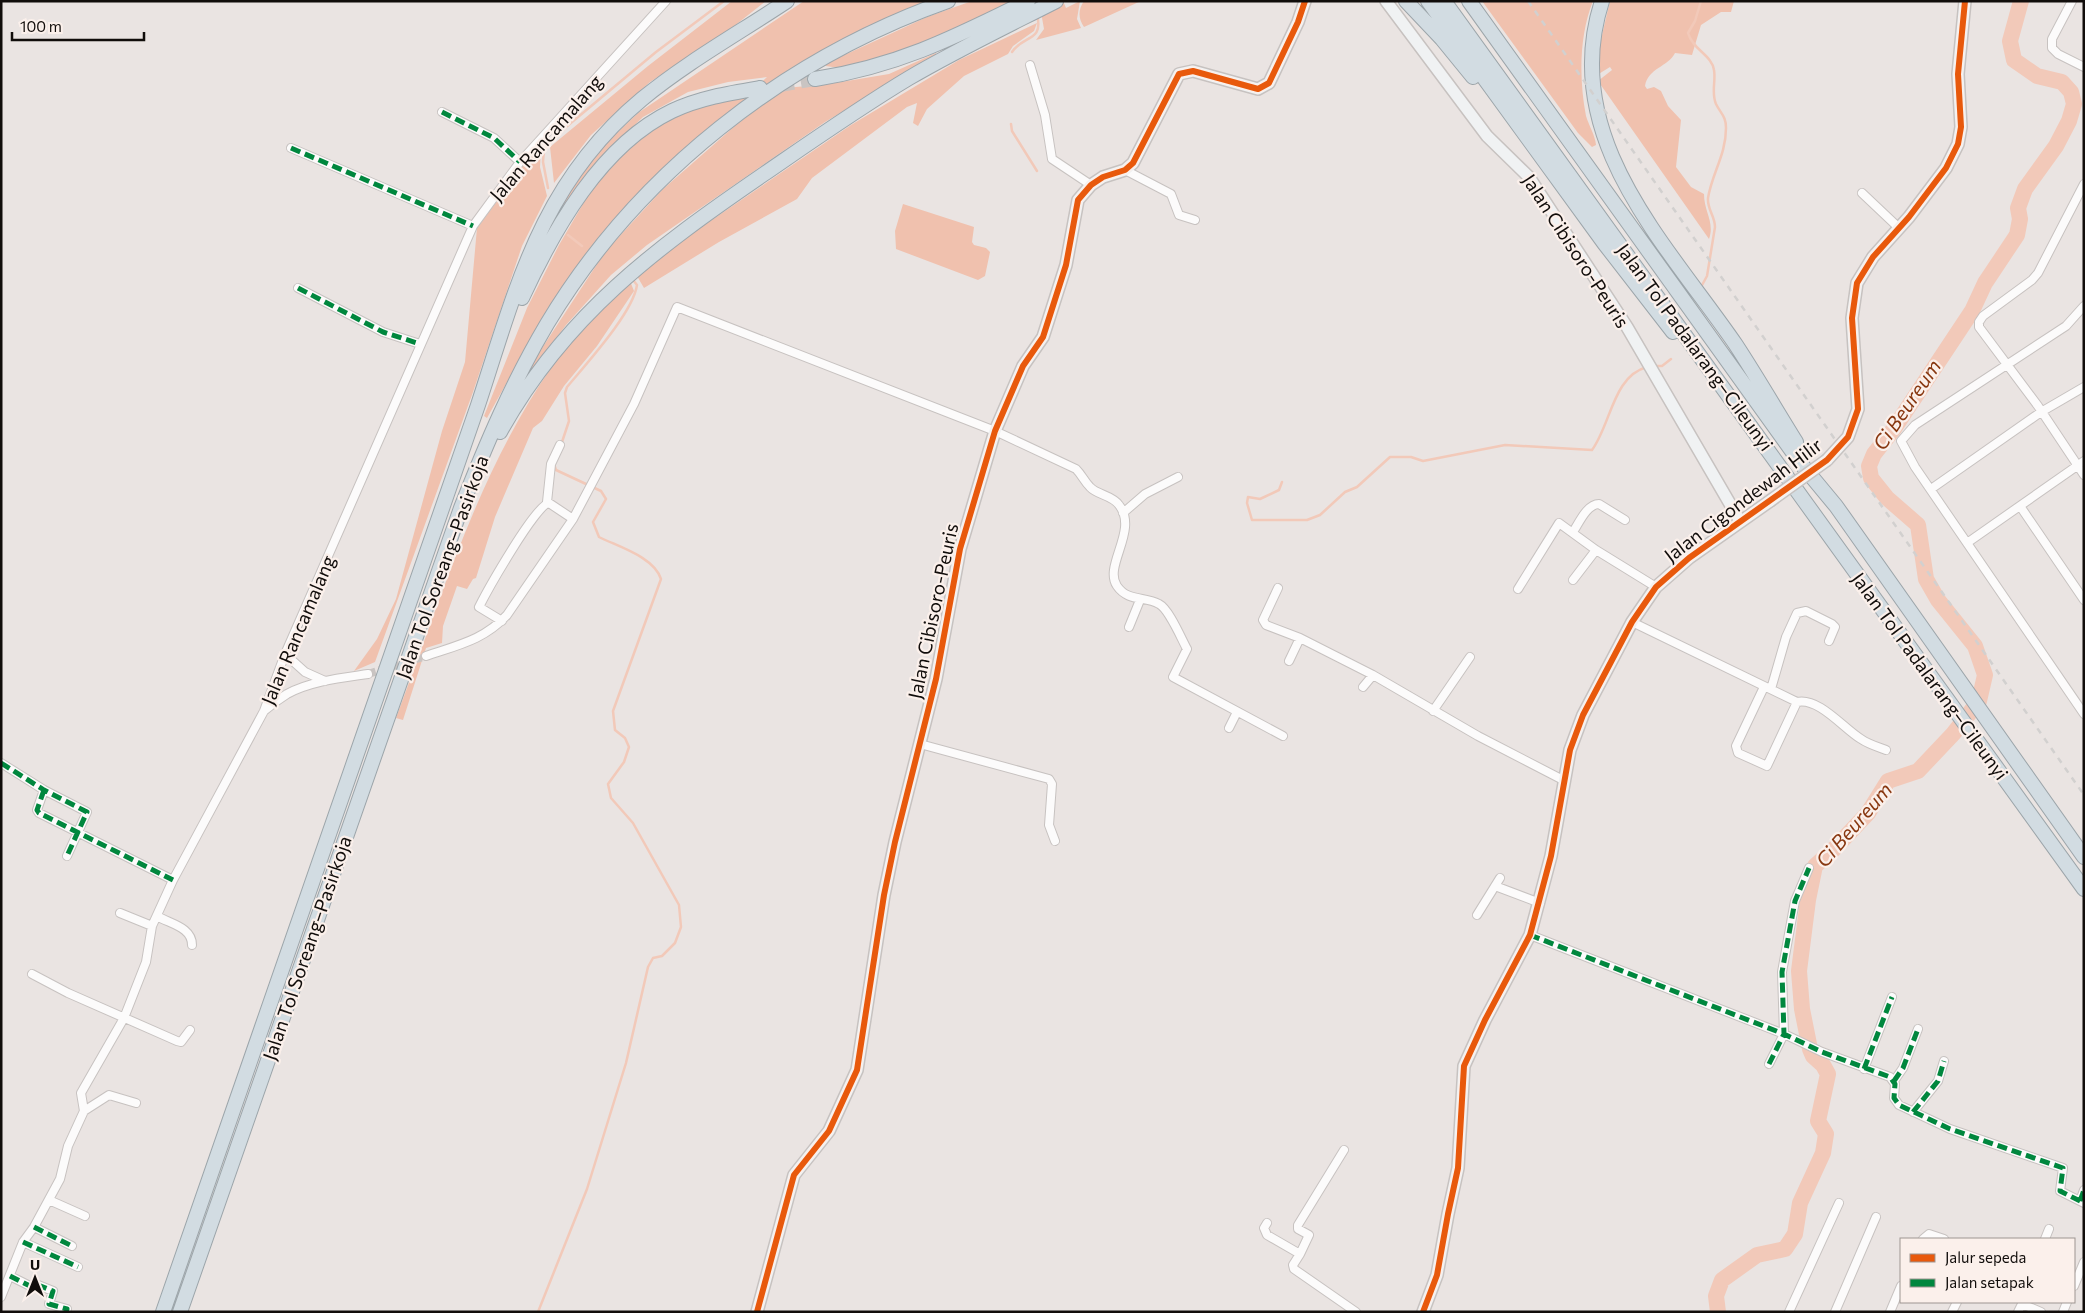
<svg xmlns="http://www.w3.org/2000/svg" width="2085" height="1313" viewBox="0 0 2085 1313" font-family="Commissioner,sans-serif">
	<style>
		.green { fill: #f0c1ae }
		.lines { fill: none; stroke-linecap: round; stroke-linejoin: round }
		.stream { stroke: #f2c9b9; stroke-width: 2.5 }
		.river { stroke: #f2c9b9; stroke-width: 16 }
		.street-tunnel { stroke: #c9c4c2; stroke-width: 8; stroke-dasharray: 8 4; stroke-linecap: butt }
		.highway-tunnel { stroke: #c9c4c2; stroke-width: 14; stroke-dasharray: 14 7; stroke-linecap: butt }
		.street-casing { stroke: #c7c2c0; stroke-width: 10 }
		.secondary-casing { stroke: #c7c2c0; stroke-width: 14 }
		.highway-casing { stroke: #9ca5aa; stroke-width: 16 }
		.street { stroke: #fcfbfb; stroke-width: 8 }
		.secondary { stroke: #f0f2f3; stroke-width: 11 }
		.highway { stroke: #d2dce2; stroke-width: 14 }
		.rail { stroke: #d2d0cf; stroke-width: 2.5; stroke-dasharray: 6 6; stroke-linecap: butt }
		.secondary-bridge-casing { stroke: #c7c2c0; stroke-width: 14; stroke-linecap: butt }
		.secondary-bridge { stroke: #f0f2f3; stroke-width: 11 }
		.quiet { stroke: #00873e; stroke-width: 5; stroke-dasharray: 10 5; stroke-linecap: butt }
		.cycleway-casing { stroke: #fbf0eb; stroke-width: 9 }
		.cycleway { stroke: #e8590c; stroke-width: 6 }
		.labels { text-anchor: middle; stroke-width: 4.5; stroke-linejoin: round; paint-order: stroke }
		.street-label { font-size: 19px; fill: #110d0b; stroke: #fbf0eb }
		.water-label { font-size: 20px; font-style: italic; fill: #883710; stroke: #fbf0eb }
	</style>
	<rect width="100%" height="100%" fill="#eae4e2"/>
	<path class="green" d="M732 1H766L719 38 650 82 591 135 554 183 550 147 648 66Z
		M804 1H930L908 9 817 54 772 82 705 133 559 295 526 348 487 418 484 416 527 308 559 245 587 197 613 159 665 117 752 91 767 77 728 82 688 92 643 117 604 155 527 274 558 211 597 152 638 113Z
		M972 1H1012C968 25 875 76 826 66L825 64 927 17Z
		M1039 1H1063L1066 8 1080 1 1077 19 1081 28 1036 40 1044 29Z
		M1084 1H1141L1084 27C1078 18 1078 10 1084 1Z
		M1482 1H1593C1579 36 1579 79 1586 116 1589 126 1595 135 1596 145L1592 147 1578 133Z
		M1610 1H1734L1731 12H1721L1701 25 1692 55 1675 53C1668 67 1648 68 1645 86L1647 89 1654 87 1661 91 1668 106 1681 120 1676 167 1691 187 1704 194C1704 212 1715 222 1709 239L1598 81 1612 70 1610 67 1597 75 1599 48Z
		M1037 23 1034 31 1013 46 1008 54 964 76 927 109 918 126 913 123 917 103 907 107 812 178 797 199 719 242 644 288 637 276 684 239 851 125 959 60Z
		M936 53V56L825 122 647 245 611 275 566 325 530 373 527 371 605 252 662 190 736 125 785 88 829 84 889 74Z
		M541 148 540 167 547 196 522 246 473 392 375 662 354 671 377 639 396 599 442 431 465 362 477 228 529 158Z
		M903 204 974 227 972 242 974 245 986 248 990 252 985 276 978 280 896 249 895 231Z
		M630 281 634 291 597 346 564 386 542 421 533 428 495 517 476 578 473 579 467 589 457 586 443 626 442 643 426 648 403 720 396 718C441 599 478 473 551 368 574 336 602 308 630 281Z"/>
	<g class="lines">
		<path class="stream" d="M1701 1 1695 21 1688 33C1693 50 1712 55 1714 70 1716 81 1711 93 1716 104 1721 114 1726 116 1726 128 1726 155 1712 173 1708 198 1707 209 1715 216 1715 227L1707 276 1701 287
			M1012 52C1023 35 1044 42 1037 15
			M1011 124 1012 131 1037 171
			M548 188 543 162 544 149 566 127 656 52 724 1
			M568 235 582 246
			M1653 366H1662L1671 359
			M561 445 569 421 565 393 567 387C586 364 633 313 637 285L633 280
			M1282 482 1279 490 1260 499 1248 497 1247 503 1252 520H1307L1320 515 1345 492 1357 487 1390 457H1411L1423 461 1505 445 1592 450C1611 424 1613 376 1647 367
			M538 1312 587 1189 626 1063 648 967 653 958 662 956 675 943 681 927 679 905 633 823 611 798 608 784 624 762 629 747 625 738 615 730 613 711 661 579C654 557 619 547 599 537L593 522 606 499 601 491 556 470 554 464"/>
		<path class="river" d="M1718 1312 1716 1296 1722 1280 1757 1255 1785 1249 1795 1234 1800 1203 1823 1153 1826 1134 1818 1121 1828 1074 1823 1065 1813 1056 1810 1049 1802 1009 1799 971 1808 900 1815 866 1835 848 1868 813 1888 781 1918 771 1953 734 1979 701 1985 675 1975 646 1938 600 1926 579 1918 525 1887 498 1871 478 1869 466 1874 454 1893 430 1972 311 1985 283 2017 235 2020 219 2018 208 2025 189 2056 146 2069 121 2074 104 2071 92 2062 82 2037 76 2014 60 2010 41 2021 1"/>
		<path class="street-tunnel" d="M368 674 426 656"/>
		<path class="highway-tunnel" d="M780 85 815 79"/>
		<g class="street-casing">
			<path id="street" d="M2072 1 2052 39V48L2058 54 2084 67
				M1030 65 1045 115 1052 159 1091 185
				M442 112 494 138 520 162
				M291 148 473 226
				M1125 170 1171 194 1179 215 1195 220
				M2084 184 2038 273 2032 280 1983 316 1979 322V327L2038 406 2084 475
				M1862 193 1899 228
				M298 288 383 332 420 344
				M2084 306 2066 326 1915 425 1901 441 1915 467 2084 714
				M1931 489 2041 412 2084 387
				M547 502 551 464 560 445
				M2020 506 2084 600
				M1123 513 1145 494 1178 477
				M1573 532C1579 523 1587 504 1599 504L1625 520
				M1967 543 2084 461
				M1573 580 1596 550
				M1278 588 1263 620 1266 625 1300 638 1373 675 1478 736 1565 781
				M1518 589 1559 523 1596 550 1656 587
				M502 621 479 607C487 591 536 504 549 503L573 519
				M1632 622 1797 702C1819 697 1844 729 1861 739 1868 744 1878 747 1886 750
				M1129 627 1140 600
				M285 654 305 672 325 681
				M426 656C458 645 484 640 507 615L573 519 634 404 677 307 995 431 1076 469C1082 475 1084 481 1090 487 1097 495 1112 495 1119 505 1139 530 1103 566 1117 586 1128 602 1145 596 1159 604 1169 609 1181 638 1187 649L1173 677 1283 736
				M1289 661 1300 638
				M1363 687 1373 675
				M1764 687 1736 746 1738 753 1767 766 1797 702
				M1771 689 1786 637 1797 613 1806 611 1832 624 1835 627 1829 641
				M264 711C271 705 279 699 287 694 311 681 341 678 368 674
				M1433 711 1470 657
				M1229 728 1237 712
				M920 744 1049 779 1052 784 1049 825 1055 841
				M1 763 44 790 87 812 67 856
				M44 790 37 810 39 813 173 880
				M1495 886 1540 903
				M120 913 152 926
				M1477 915 1500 878
				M157 916C170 924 192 927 192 945
				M1530 935 1784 1034 1822 1052 1890 1077 1895 1084 1894 1098 1899 1105 1950 1129 2063 1168 2060 1191 2084 1203
				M32 974 68 993 177 1041 181 1042 190 1030
				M1769 1064 1784 1034 1782 972 1795 901 1809 868
				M1864 1069 1892 997
				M1894 1081 1903 1068 1918 1029
				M84 1111 109 1095 136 1103
				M1913 1112 1938 1081 1944 1061
				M49 1200 85 1216
				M2080 1201 2084 1190
				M1267 1223 1264 1228 1267 1235 1300 1254 1293 1265 1294 1269 1356 1312
				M34 1227 72 1246
				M1923 1239 1929 1234 1944 1239
				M2045 1239 2049 1229
				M23 1242 78 1267
				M1300 1254 1309 1235 1298 1229V1225L1344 1150
				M10 1276 32 1287 38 1285 53 1291 49 1304 67 1309 66 1312
				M2074 1286 2084 1262
				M1 1297 23 1242 34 1227 60 1179 68 1146 84 1111 81 1093 124 1018 146 962 152 926 173 880 264 711 285 654 473 226 520 162 666 1
				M2022 1304 2041 1312
				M1789 1312 1839 1203
				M1835 1312 1876 1217
				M1890 1312 1901 1286
				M1952 1312 1957 1302
				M2018 1312 2023 1302
				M2063 1312 2067 1302"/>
		</g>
		<g class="secondary-casing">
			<path id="secondary" d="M1386 1 1487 136 1529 177 1627 327 1740 521
				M1827 460 1848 437 1858 409 1852 318 1857 283 1873 257 1909 217 1946 168 1958 144 1961 127 1958 74 1965 1
				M757 1312 794 1175 829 1131 857 1070 884 895 895 842 936 679 960 549 995 431 1023 366 1043 337 1066 265 1078 200 1091 185 1103 177 1125 170 1133 163 1179 74 1193 71 1258 89 1269 83 1298 22 1305 1
				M1423 1312 1437 1275 1448 1214 1458 1168 1464 1066 1485 1020 1530 935 1551 856 1570 750 1583 715 1632 622 1656 587 1689 558 1770 501"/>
		</g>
		<g class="highway-casing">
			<path id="highway" d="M1406 1 1442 39 1473 77
				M1428 1 1604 243 1673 332
				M1444 1 2084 889
				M1469 1 1802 465 1836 506 2084 857
				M1602 1C1558 137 1666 243 1736 345 1757 377 1776 410 1796 442
				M815 79C898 66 953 38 1028 1
				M522 298C554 229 601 145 672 111 699 98 730 93 760 88
				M500 432C565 315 656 248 764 174 812 141 859 108 909 78 957 50 1007 26 1056 1
				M163 1312 478 405C517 286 541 183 642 99 687 62 739 33 787 1
				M180 1312 461 508C486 444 512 383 547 324 637 174 784 59 948 1"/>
		</g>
		<use href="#street" class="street"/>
		<use href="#secondary" class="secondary"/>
		<use href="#highway" class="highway"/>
		<path class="rail" d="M1528 1 2084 795"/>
		<g class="secondary-bridge-casing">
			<path id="secondary-bridge" d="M1770 501 1827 460"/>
		</g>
		<use href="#secondary-bridge" class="secondary-bridge"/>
		<path class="quiet" d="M442 112 494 138 520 162
			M291 148 473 226
			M298 288 383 332 420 344
			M1 763 44 790 87 812 67 856
			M44 790 37 810 39 813 173 880
			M1530 935 1784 1034 1822 1052 1890 1077 1895 1084 1894 1098 1899 1105 1950 1129 2063 1168 2060 1191 2084 1203
			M1769 1064 1784 1034 1782 972 1795 901 1809 868
			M1864 1069 1892 997
			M1894 1081 1903 1068 1918 1029
			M1913 1112 1938 1081 1944 1061
			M2080 1201 2084 1190
			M34 1227 72 1246
			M23 1242 78 1267
			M10 1276 32 1287 38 1285 53 1291 49 1304 67 1309 66 1312"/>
		<g class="cycleway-casing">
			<path id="cycleway" d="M757 1312 794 1175 829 1131 857 1070 884 895 895 842 936 679 960 549 995 431 1023 366 1043 337 1066 265 1078 200 1091 185 1103 177 1125 170 1133 163 1179 74 1193 71 1258 89 1269 83 1298 22 1305 1
				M1423 1312 1437 1275 1448 1214 1458 1168 1464 1066 1485 1020 1530 935 1551 856 1570 750 1583 715 1632 622 1656 587 1689 558 1827 460 1848 437 1858 409 1852 318 1857 283 1873 257 1909 217 1946 168 1958 144 1961 127 1958 74 1965 1"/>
		</g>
		<use href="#cycleway" class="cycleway"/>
	</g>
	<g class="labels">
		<g class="street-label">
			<text transform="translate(546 138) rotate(-49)" y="7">Jalan Rancamalang</text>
			<text transform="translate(1576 251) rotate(57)" y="7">Jalan Cibisoro-Peuris</text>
			<text transform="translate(1695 347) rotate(54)" y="7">Jalan Tol Padalarang–Cileunyi</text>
			<text transform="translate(1743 500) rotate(-37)" y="7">Jalan Cigondewah Hilir</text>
			<text transform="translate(442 567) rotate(-70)" y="7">Jalan Tol Soreang–Pasirkoja</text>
			<text transform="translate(933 611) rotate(-78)" y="7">Jalan Cibisoro-Peuris</text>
			<text transform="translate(298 630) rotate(-67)" y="7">Jalan Rancamalang</text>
			<text transform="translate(1930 676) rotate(54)" y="7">Jalan Tol Padalarang–Cileunyi</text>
			<text transform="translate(307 948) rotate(-71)" y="7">Jalan Tol Soreang–Pasirkoja</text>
		</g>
		<g class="water-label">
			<text transform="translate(1907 405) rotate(-56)" y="7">Ci Beureum</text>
			<text transform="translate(1854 825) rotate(-49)" y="7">Ci Beureum</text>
		</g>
	</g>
	<rect width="2085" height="1313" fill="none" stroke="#110d0b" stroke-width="5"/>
	<rect x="1900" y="1238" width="175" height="65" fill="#fbf0eb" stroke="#9d9591"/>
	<rect x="1910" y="1254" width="25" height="8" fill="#e8590c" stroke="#9d9591"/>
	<text x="1945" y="1263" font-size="15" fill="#110d0b">Jalur sepeda</text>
	<rect x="1910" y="1279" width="25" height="8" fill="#00873e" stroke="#9d9591"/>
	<text x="1945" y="1288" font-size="15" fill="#110d0b">Jalan setapak</text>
	<g transform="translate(35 1278)" stroke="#fbf0eb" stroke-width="4" paint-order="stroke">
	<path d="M0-4L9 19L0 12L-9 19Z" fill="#110d0b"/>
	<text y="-8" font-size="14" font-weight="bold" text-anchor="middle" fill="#110d0b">U</text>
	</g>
	<path d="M12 32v8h132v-8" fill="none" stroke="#110d0b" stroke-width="2.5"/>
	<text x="20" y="32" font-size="15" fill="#110d0b" stroke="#fbf0eb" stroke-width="4" paint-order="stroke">100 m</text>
</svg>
